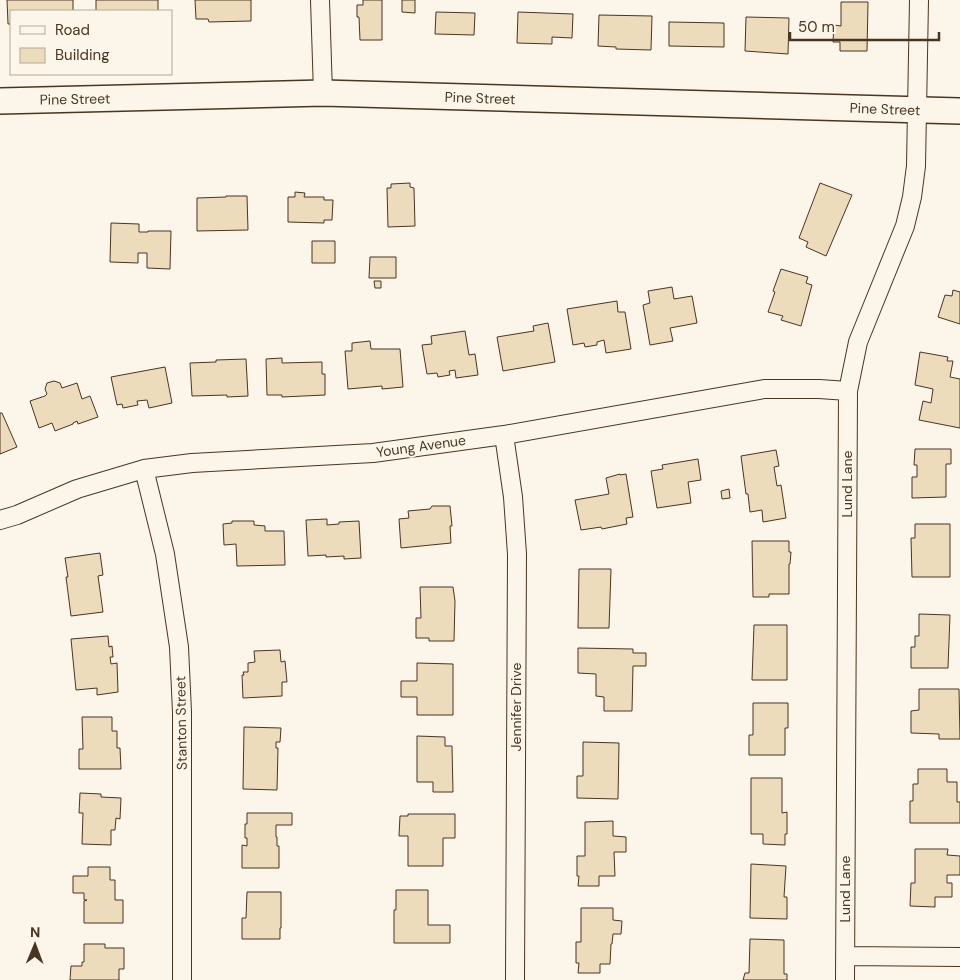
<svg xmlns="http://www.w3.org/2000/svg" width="960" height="980" viewBox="0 0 960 980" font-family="'DM Sans',sans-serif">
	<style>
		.building { fill: #ecdcbc; stroke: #4a3520 }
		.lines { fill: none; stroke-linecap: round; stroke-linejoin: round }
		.street-casing { stroke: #4a3520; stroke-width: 20 }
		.secondary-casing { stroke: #4a3520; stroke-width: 28 }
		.street { stroke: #fbf6e9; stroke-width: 18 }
		.secondary { stroke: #fbf6e9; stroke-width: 25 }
		.labels { text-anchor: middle; stroke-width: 4; stroke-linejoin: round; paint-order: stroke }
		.street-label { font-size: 14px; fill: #4a3520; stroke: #fbf6e9 }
	</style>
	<rect width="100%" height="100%" fill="#fbf6e9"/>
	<path class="building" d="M7 0H73V11H11V24H8Z
		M96 0H158V11H96Z
		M195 0H251V21L209 22 208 19H196Z
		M363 0H382V40H360L359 17H357V5H363Z
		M402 0H415V13L402 12Z
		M841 2H868L867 51H840V42H833L834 25 841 26Z
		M436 12 475 13 474 35 435 34Z
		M518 12 573 14 572 38 552 37V44L517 43Z
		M599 15 652 16 651 50 616 49V47L598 46Z
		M746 17 789 18 788 54 745 51Z
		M669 22 724 23V47L669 46Z
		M410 183V187L414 188 415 226 388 227 387 188H391V184Z
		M820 183 852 195 826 256 806 247 808 242 799 238Z
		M295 192 305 193 304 197H324V200H333L332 220H324V223L288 222V197H295Z
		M226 196H247L248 230 197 231V198L226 197Z
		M111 223 139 224V232H148V231H171L170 269 147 268V253H138V263L110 262Z
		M312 241H335V263H312Z
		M370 257H396V278H369Z
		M781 269 808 277 806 283 812 285 801 326 781 320 783 316 768 312 775 292 773 291Z
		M374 281H381V288H375Z
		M672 287 674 299 692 296 697 323 670 328 673 341 650 345 643 305 650 303 648 291Z
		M953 290 960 292V324L938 317 945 295 952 296Z
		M617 301 618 312H625L631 349 606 353 604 340 597 342V345L585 347 584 343 573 345 567 309Z
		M548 323 555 362 503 371 497 337 534 331 533 326Z
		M465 331 469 355 475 354 478 375 456 378 455 370 449 371 450 375 438 377 437 373 427 374 422 345 432 344 431 336Z
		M370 341 371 349H400L403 387 382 389V386L348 389 345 351H352V343Z
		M920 352 948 357 947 361H953L950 377 960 379V428L919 420 923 401 931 403 933 389 915 385Z
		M282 358V363L322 362V374H325V395L282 397V395H267L266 359Z
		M246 359 248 396 227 397V395L192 396 190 363 216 362V360Z
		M165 367 172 403 149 408 147 400 137 401 138 405 123 408 122 404 117 405 111 377Z
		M54 381 60 383 62 388 77 383 82 399 90 396 98 417 78 424 77 421 73 423V424L55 431 52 423 39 428 30 401 45 396 47 394 45 389 47 383Z
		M0 413H2L17 447 0 454Z
		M915 449H951V464H946V497L912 498V477H917V465H914Z
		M776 450 779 466 774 467 777 486 781 485 786 518 763 522 762 510 750 512 748 494H746L741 456Z
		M698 459 701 480 688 482 691 503 657 508 651 471 663 469 662 465Z
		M620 474V475L626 474 633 517 626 518 627 524 602 529 601 527 581 530 575 500 609 494 606 478Z
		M729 489 730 498 722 499 721 491Z
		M432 506H450L452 526H450L451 543 401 548 399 519 409 518 408 511 430 509Z
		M327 519V525L339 524V522L359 521 361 558 344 559V556L326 557V555L308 556 306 520Z
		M232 521H254V525L265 526V531H284L285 565 237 566 236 544 224 545 223 524 232 523Z
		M915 524H950V577H912L911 538H915Z
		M752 541H789V552H791L790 564H789V594H769V597H753Z
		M100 553 103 575 98 576 103 612 71 616 66 577H68L65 558Z
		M579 569H611L609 628H578Z
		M420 587H453L455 601 454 641H429V638H416V618H421Z
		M919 614 950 615 948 668H911V647H915V636H919Z
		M754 625H787V680H752Z
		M108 636 109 647 112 646 113 657H110L111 664 117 663 118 692 97 695V688L76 690 71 639Z
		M578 648 633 649V653H646V666H633L632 711H604V697L596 696V674L578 673Z
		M280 650 281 662 285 661 287 682H282V696L243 698 242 675H244L243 672H248V663L255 662 254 651Z
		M417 663 453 664V715H417V697H401V681H417Z
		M919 689H959L960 739H939V734L911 733V711L919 710Z
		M753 703H788V728H785V755H749V735H753Z
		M82 717H112V731H117V748H120L121 769H79V749H83Z
		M244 727 281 728 280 742H276V748H278L277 790 243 789Z
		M417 736 445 737V746H452L453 792H433V782H417Z
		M583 742 619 743 618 799 577 798V776H583Z
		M918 769H947V782H957V802H960V823H910V801H913V784H918Z
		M751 778H782V813L787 812V834H785V845L763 844V834H751Z
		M80 793 101 794V797L121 798 120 819 116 818 115 830H111V845L82 844 83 813H79Z
		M247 813H292V825H276V837H277V846H279V868H242V845L247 846V838H245V824H247Z
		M408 814H455V838H443V866H408V836H399L400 816H408Z
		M613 821V836L626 837V852H614L615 876H599V886H578L579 876H577V856H585V822Z
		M915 849H948L947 855 960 856V875H947V883H952V897H935V907L910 906 911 883H915Z
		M751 864 786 866 784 897H787V919L750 918Z
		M88 867H110V880H115V900H123V923H84V901L87 900H84V893H73V876H88Z
		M396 890H428V925H450V943H394V910H396Z
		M247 892H281V928H280V939H242V918H246Z
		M581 908H613V920L622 921 621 934H613L612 944H611L610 964H600V973H578L579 963H576V942H581Z
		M750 939 784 940V974H787V980H743L745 973H749Z
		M84 944H105V948H124V969H119V980H70L71 966H82V962H84Z"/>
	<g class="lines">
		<g class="street-casing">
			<path id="street" d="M320 0 323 93
				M504 435 513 497 517 554 515 980
				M144 469 165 554 179 647 182 712V980
				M0 520 17 515 77 489 144 469 192 463 373 453 504 435 764 389H819L848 391
				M845 956 960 957
				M845 980 848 391 858 342 905 226 912 197 916 166 919 0"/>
		</g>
		<g class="secondary-casing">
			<path id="secondary" d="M0 101 323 93 960 111"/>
		</g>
		<use href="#street" class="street"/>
		<use href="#secondary" class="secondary"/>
	</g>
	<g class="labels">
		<g class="street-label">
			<text transform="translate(480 98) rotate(2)" y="5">Pine Street</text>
			<text transform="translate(75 99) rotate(-1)" y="5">Pine Street</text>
			<text transform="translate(885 109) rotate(2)" y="5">Pine Street</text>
			<text transform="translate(421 446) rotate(-8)" y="5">Young Avenue</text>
			<text transform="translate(847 484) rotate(-90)" y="5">Lund Lane</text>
			<text transform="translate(516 707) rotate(-90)" y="5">Jennifer Drive</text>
			<text transform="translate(181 723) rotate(-91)" y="5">Stanton Street</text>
			<text transform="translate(845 889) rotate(-90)" y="5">Lund Lane</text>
		</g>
	</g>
	<rect x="10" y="10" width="162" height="65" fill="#fbf6e9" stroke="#b4a999"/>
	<rect x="20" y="26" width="25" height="8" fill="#fbf6e9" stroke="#b4a999"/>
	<text x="55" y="35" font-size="15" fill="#4a3520">Road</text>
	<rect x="20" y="48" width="25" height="15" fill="#ecdcbc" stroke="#b4a999"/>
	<text x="55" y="60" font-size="15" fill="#4a3520">Building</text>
	<g transform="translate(35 945) rotate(1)" stroke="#fbf6e9" stroke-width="4" paint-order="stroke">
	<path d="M0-4L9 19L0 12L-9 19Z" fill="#4a3520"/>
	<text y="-8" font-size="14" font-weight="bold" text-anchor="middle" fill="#4a3520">N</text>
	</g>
	<path d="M790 32v8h149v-8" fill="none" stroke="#4a3520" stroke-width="2.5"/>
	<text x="798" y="32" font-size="15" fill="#4a3520" stroke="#fbf6e9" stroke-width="4" paint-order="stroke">50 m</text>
</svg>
